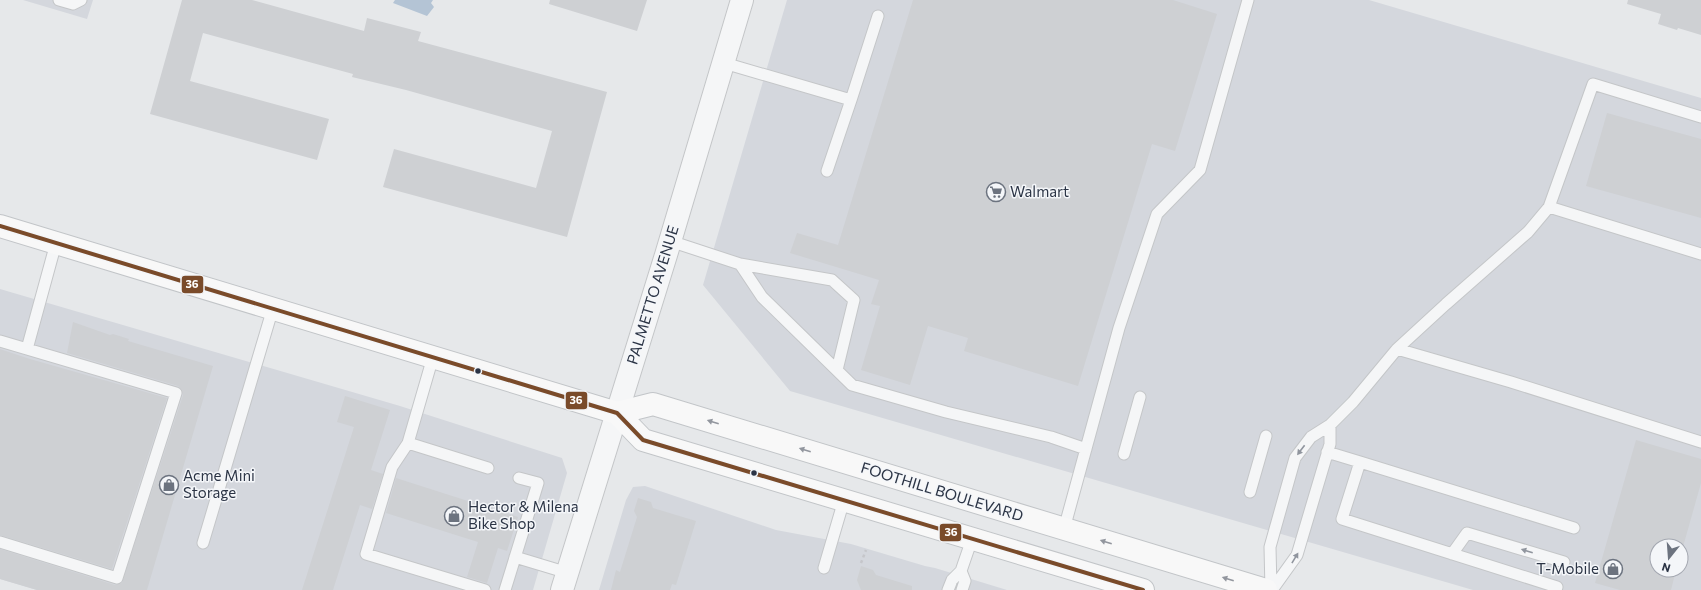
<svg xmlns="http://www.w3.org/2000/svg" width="1701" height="590" viewBox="0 0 1701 590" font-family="Commissioner,sans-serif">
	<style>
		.built { fill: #d4d7dd; fill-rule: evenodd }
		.water { fill: #b4c4d5 }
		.building { fill: #ced0d3 }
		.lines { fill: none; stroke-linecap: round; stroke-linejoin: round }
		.service-casing { stroke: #c4c6c8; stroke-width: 13 }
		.tertiary-casing { stroke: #c4c6c8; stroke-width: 24 }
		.primary-casing { stroke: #c2c5c8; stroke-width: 24 }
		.path { stroke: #c5c6ca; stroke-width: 2.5; stroke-dasharray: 3 3; stroke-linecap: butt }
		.service { stroke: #f5f6f7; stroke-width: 11 }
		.tertiary { stroke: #f5f6f7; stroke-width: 22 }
		.primary { stroke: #f8f8f8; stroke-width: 22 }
		.bus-1-casing { stroke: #f4f6f9; stroke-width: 7 }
		.bus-1 { stroke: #7a4b2a; stroke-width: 4 }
		.oneway { fill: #92969e }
		.oneway2 { fill: #90959e }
		.bus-dot { fill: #2b3445; stroke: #f4f6f9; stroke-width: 1.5 }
		.labels { text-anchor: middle; stroke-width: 3; stroke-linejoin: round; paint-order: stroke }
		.poi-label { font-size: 15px; fill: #2b3445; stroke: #f4f6f9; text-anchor: start }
		.street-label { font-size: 15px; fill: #2b3445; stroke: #f4f6f9 }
		.line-badge { stroke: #f4f6f9; stroke-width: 1.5 }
		.badge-label { font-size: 11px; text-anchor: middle; font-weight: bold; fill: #fff }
	</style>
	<rect width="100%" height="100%" fill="#e6e8ea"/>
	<path class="built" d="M23 0H93L87 19Z
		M787 0H1369L1701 98V590H1473L790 391 703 285ZM1657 546H1681V570H1657Z
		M0 289 400 406 562 458 567 473 533 590H37L0 579Z
		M645 486 776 530 851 544 925 566 935 568 1007 590H599L626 500 633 487Z"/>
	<path class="water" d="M395 0H433L431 3 434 7 427 16 393 3Z"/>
	<path class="building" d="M182 0H252L364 31 367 18 421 32 418 41 607 92 567 237 383 187 394 149 536 188 552 131 406 90 352 77 353 74 203 33 190 81 329 119 317 160 150 114Z
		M550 0H647L637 31 549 4Z
		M913 0H1173L1217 14 1175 151 1152 144 1078 386 964 351 968 338 928 326 910 385 861 370 880 306 871 304 879 280 790 253 797 233 838 245Z
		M1628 0H1701V35L1678 28 1677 30 1658 24 1661 14 1627 4Z
		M1607 113 1701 139V218L1586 186Z
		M73 322 110 335 113 334 129 339 128 341 213 366 147 590H37L0 579V549L115 585 122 583 183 395 181 389 178 386 67 353Z
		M0 349 30 359 167 398 112 569 0 535Z
		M345 396 390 410 371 470 383 474 372 509 360 505 333 590H302L354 427 337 422Z
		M1636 440 1701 459V483L1681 554V546H1657V570H1676L1671 590H1620L1595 583Z
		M396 478 518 517 507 551 498 548 487 583 467 577 478 542 386 513Z
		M638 498 651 502 653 508 696 521 676 585 672 584 670 590H611L616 570 620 572 637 517 634 511Z
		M861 566 873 570 876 575 912 586V590H861L857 580Z"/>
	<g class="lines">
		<g class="service-casing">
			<path id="service" d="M59 0 73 4 81 0
				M724 63 851 100 827 171
				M851 100 878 16
				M1549 207 1701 254
				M670 241 740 264 762 297 852 385 946 412 1051 437 1086 449
				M740 264 832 280 854 300 837 370
				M0 341 176 393 117 578 0 542
				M27 349 56 243
				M1397 349 1511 382 1701 442
				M433 357 408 443 392 467 366 554 485 590
				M408 443 488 468
				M1327 452 1360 462 1342 519 1557 587 1556 590
				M1124 454 1140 397
				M1360 462 1574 528
				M1250 492 1266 436
				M1064 529 1119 328 1157 214 1200 170 1248 0
				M203 543 273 308
				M1452 554 1467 533 1564 562
				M515 557 568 573
				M824 568 844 500
				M961 571 965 581 962 590
				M505 590 538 483 519 478
				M948 590 952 580 961 571 972 539
				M1271 590 1270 547 1295 458 1311 437 1330 425 1353 402 1397 349 1446 304 1528 232 1549 207 1593 84 1701 117
				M1272 590 1297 555 1330 444V425"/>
		</g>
		<g class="tertiary-casing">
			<path id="tertiary" d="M562 590 666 255 742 0"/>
		</g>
		<g class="primary-casing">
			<path id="primary" d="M0 226 617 413 643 440 1143 590
				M617 413 653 404 1266 590"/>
		</g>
		<path class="path" d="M861 563 866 550"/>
		<use href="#service" class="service"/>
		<use href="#tertiary" class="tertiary"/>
		<use href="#primary" class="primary"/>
		<g class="bus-1-casing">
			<path id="bus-1" d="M0 226 617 413 643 440 1143 590"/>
		</g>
		<use href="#bus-1" class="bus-1"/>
	</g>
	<defs><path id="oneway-solid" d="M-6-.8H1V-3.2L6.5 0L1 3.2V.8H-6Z"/></defs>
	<g class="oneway">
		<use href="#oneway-solid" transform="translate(713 422) rotate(-163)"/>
		<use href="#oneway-solid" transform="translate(805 450) rotate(-163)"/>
		<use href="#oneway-solid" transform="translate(1106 542) rotate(-163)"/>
		<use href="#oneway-solid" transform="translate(1228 579) rotate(-163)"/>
	</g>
	<g class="oneway2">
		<use href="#oneway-solid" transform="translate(1301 450) rotate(127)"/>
		<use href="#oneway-solid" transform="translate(1527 551) rotate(-163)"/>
		<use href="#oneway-solid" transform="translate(1295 558) rotate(-59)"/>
	</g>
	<defs>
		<g id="supermarket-ring" transform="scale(1)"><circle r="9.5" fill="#f4f6f9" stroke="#6c737f" stroke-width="1.5"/><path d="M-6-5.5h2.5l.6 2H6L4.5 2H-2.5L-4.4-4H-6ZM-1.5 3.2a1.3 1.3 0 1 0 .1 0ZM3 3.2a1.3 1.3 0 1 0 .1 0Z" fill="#6c737f"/></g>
		<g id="shop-ring" transform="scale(1)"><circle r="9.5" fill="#f4f6f9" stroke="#6c737f" stroke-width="1.5"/><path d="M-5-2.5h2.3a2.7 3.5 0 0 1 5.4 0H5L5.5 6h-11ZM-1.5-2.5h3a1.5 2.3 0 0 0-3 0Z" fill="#6c737f"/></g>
	</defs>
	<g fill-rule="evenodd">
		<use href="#supermarket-ring" x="996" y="192"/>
		<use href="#shop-ring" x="169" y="485"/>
		<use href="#shop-ring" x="454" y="516"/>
		<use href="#shop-ring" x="1613" y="569"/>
	</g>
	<g class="bus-dot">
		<circle cx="478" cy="371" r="3.5"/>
		<circle cx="754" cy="473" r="3.5"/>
	</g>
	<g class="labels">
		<g class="poi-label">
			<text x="1010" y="197">Walmart</text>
			<text x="183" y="481">Acme Mini<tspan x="183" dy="17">Storage</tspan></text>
			<text x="468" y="512">Hector &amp; Milena<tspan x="468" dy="17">Bike Shop</tspan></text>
			<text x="1599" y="574" text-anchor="end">T-Mobile</text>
		</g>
		<g class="street-label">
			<text transform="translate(653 295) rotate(-73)" y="5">PALMETTO AVENUE</text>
			<text transform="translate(942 492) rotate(17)" y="5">FOOTHILL BOULEVARD</text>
		</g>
	</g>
	<g class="line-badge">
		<rect x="181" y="275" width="23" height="19" rx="4" fill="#7a4b2a"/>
		<rect x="565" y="391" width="23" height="19" rx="4" fill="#7a4b2a"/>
		<rect x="939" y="523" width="23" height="19" rx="4" fill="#7a4b2a"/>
	</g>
	<g class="badge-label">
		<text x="192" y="288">36</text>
		<text x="576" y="404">36</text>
		<text x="951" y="536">36</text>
	</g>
	<g transform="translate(1669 558) rotate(197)"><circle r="19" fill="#f4f6f9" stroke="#a4a8b1"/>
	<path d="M0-3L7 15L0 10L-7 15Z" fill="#6c737f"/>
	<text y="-6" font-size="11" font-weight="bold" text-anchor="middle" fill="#2b3445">N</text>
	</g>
</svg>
